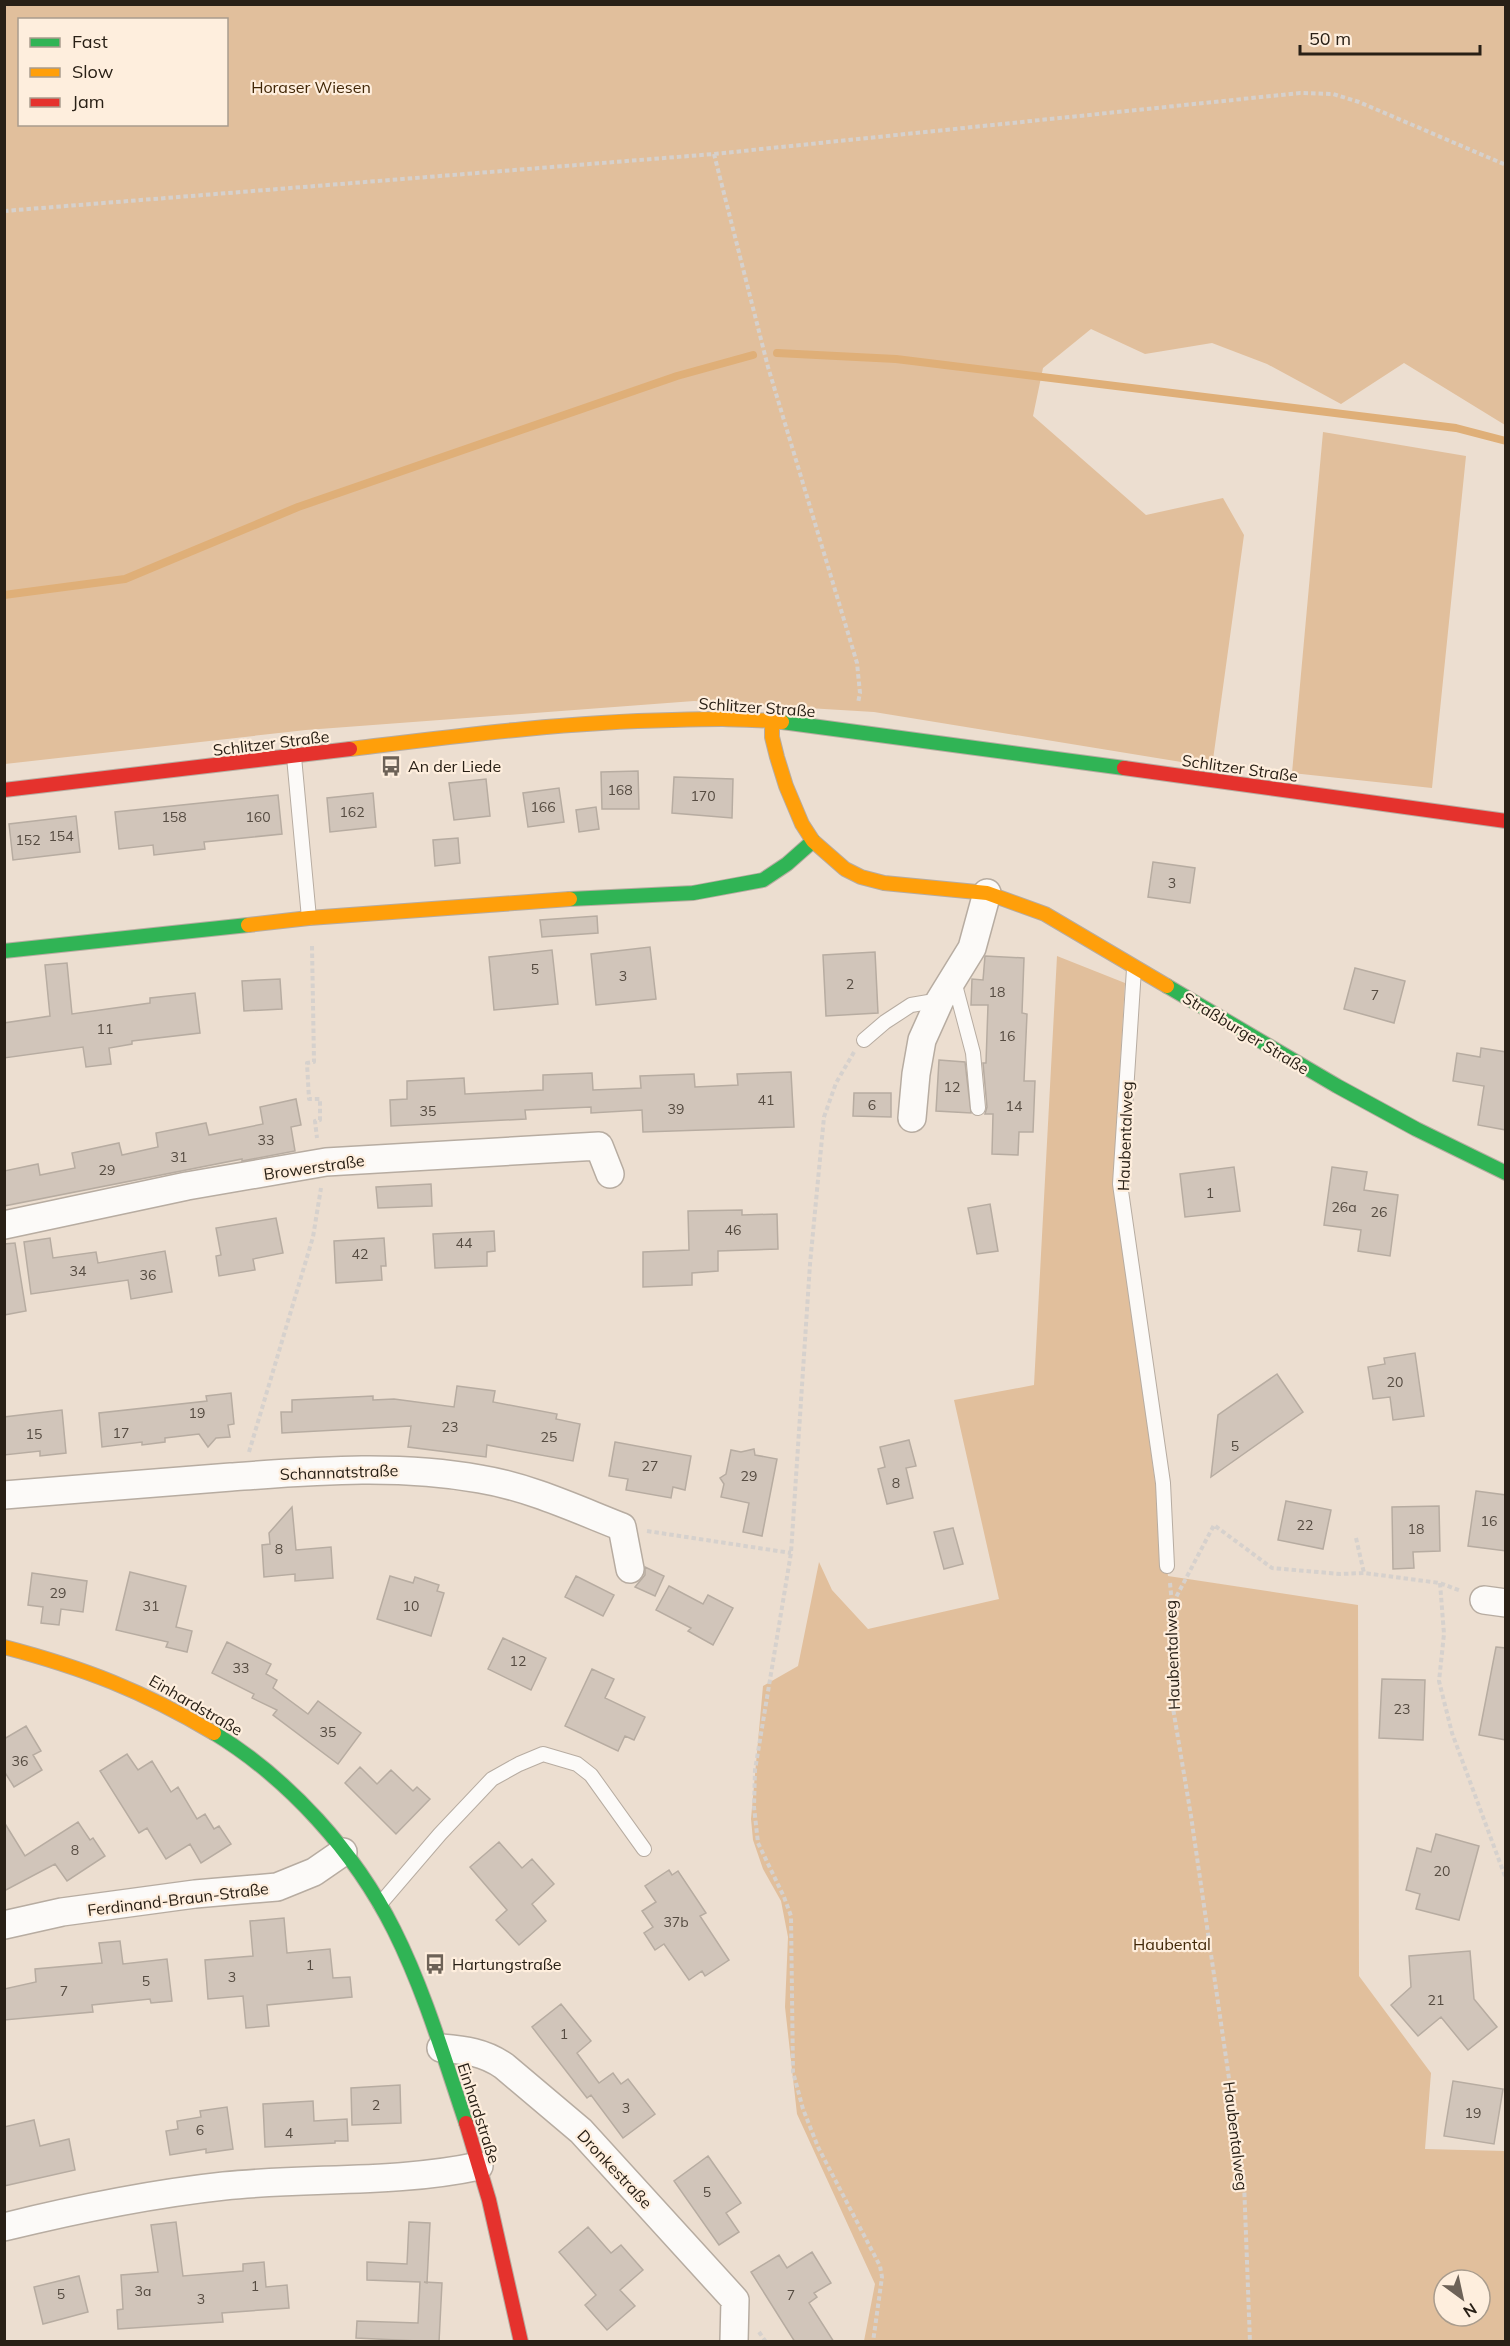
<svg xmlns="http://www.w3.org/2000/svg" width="1510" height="2346" viewBox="0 0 1510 2346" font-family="Mulish,sans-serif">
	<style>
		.green { fill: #e1bf9c; fill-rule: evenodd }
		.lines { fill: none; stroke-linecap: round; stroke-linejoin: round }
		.stream { stroke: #dfaf78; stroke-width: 8 }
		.building { fill: #d1c5ba; stroke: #b7aca1; stroke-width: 1.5 }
		.lane-casing { stroke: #b7aca1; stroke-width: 16 }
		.street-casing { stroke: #b7aca1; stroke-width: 30 }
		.fast-casing { stroke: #b7aca1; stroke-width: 16 }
		.slow-casing { stroke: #b7aca1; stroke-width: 16 }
		.jam-casing { stroke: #b7aca1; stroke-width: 16 }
		.path { stroke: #d6d1cd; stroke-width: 4; stroke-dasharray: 4.5 3; stroke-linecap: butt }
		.lane { stroke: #fcfaf8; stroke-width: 14 }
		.street { stroke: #fcfaf8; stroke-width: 27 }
		.fast { stroke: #30b455; stroke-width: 14 }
		.slow { stroke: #ff9f0a; stroke-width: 14 }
		.jam { stroke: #e5322d; stroke-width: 14 }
		.labels { text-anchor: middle; stroke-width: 4.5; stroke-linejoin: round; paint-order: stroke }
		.number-label { font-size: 14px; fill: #554b41 }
		.park-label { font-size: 16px; fill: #402606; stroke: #feeedd }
		.street-label { font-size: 16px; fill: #292016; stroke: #feeedd }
		.poi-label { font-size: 16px; fill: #292016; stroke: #feeedd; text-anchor: start }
	</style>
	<rect width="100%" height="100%" fill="#ecded0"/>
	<path class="green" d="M4 5H1505V425L1404 363 1341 404 1267 364 1212 343 1145 354 1091 329 1043 368 1033 416 1146 515 1223 498 1244 535 1212 767 874 712 694 701 306 730 5 764ZM20 20H226V124H20Z
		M1323 432 1466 456 1432 788 1292 773Z
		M1057 956 1125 983 1114 1166 1119 1220 1168 1576 1358 1605 1359 1976 1431 2073 1425 2149 1505 2151V2341H864L875 2284 797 2114 785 2007 788 1937 781 1901 763 1869 753 1840 751 1819 763 1686 798 1666 819 1562 832 1590 868 1629 999 1599 954 1400 1034 1385ZM1444 2280H1480V2316H1444Z"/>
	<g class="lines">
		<path class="stream" d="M777 353 896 359 1456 428 1506 441
			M4 595 125 579 298 507 677 376 753 355"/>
	</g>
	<path class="building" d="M638 771 639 809H602L601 772Z
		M674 777 733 779 732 818 672 813Z
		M486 779 490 816 454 820 449 783Z
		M559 788 564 822 528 827 523 793Z
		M373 793 376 827 330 832 327 798Z
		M278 795 282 834 204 842 205 849 154 855 153 845 119 849 115 812Z
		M596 807 599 829 579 832 576 810Z
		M76 816 80 852 13 860 9 824Z
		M458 838 460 863 435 866 433 840Z
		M1153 862 1195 868 1190 903 1148 897Z
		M597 916 598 933 542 937 540 920Z
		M650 947 656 999 596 1005 591 954Z
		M552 950 558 1004 494 1010 489 957Z
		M875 952 878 1013 826 1016 823 955Z
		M985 956 1024 958 1022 1013 1027 1014 1024 1081H1035L1033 1132H1019L1018 1155 992 1154 993 1114H985L987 1107 983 1063H986L988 1005H971L972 979 983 980Z
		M67 963 72 1014 150 1003V998L195 993 200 1033 132 1041V1044L109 1048 111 1064 86 1067 83 1047 4 1058V1023L50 1016 45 965Z
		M1355 968 1405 981 1394 1023 1344 1009Z
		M280 979 282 1009 244 1011 242 981Z
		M1481 1048 1506 1052V1130L1478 1125 1484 1086 1453 1081 1457 1053 1480 1057Z
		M939 1060 965 1062 971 1113 936 1111Z
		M791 1072 794 1127 643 1132 642 1110 591 1113V1107L525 1110 526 1119 391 1126 390 1100 407 1099V1081L464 1078 465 1094 543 1090V1075L592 1073 593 1090 641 1088 640 1076 694 1074 695 1087 738 1085 737 1074Z
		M854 1093H891V1117L853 1116Z
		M296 1099 301 1125 291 1127 295 1151 242 1161V1159L4 1206V1171L38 1164 40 1175 75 1168 72 1153 119 1143 122 1155 158 1147 156 1133 206 1123 209 1135 263 1124 260 1107Z
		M1234 1167 1240 1211 1185 1217 1180 1174Z
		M1332 1167 1367 1172 1364 1190 1398 1195 1390 1256 1358 1251 1361 1230 1324 1225Z
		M431 1184 432 1206 378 1208 376 1187Z
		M990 1204 998 1251 977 1254 968 1208Z
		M742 1210V1215L777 1214 778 1249 718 1251V1271L692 1273V1285L643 1287V1252L689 1250 688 1211Z
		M276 1218 283 1253 253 1259 255 1270 219 1276 216 1256 221 1255 216 1228Z
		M494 1231 495 1251 487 1252V1266L435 1268 433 1234Z
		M50 1238 53 1258 96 1252 98 1263 165 1251 172 1292 131 1299 128 1280 31 1294 24 1242Z
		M384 1238 386 1266H381L382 1280 336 1283 334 1241Z
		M15 1243 26 1311 4 1315V1244Z
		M1415 1353 1424 1416 1393 1420 1390 1397 1373 1399 1368 1367 1385 1364 1384 1358Z
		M1277 1374 1303 1412 1211 1477 1218 1415Z
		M457 1386 495 1391 493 1402 557 1414 556 1419 580 1424 573 1461 487 1445 486 1457 408 1447 411 1426 282 1433 281 1412H292V1400L373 1396V1400L394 1399 454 1407Z
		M231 1393 234 1424 228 1425 230 1437 216 1438 208 1447 199 1434 165 1438V1442L142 1445V1442L102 1447 99 1413 207 1401 206 1396Z
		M62 1410 66 1453 40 1456V1451L4 1455V1417Z
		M909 1440 916 1466 906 1468 913 1498 887 1504 878 1469 885 1467 880 1447Z
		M615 1442 691 1456 685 1490 673 1487 671 1498 626 1490 628 1479 609 1476Z
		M754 1449 755 1455 777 1459 762 1536 743 1532 749 1503 721 1497 724 1484 720 1478 726 1474 731 1450 741 1452Z
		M1476 1491 1506 1495V1551L1468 1546Z
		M1286 1501 1331 1510 1323 1549 1278 1540Z
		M1439 1506 1440 1551 1413 1552 1414 1568 1393 1569 1392 1507Z
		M292 1507 296 1550 331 1547 333 1578 295 1581V1574L264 1577 262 1545 270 1544 269 1533Z
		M953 1528 963 1564 944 1569 934 1532Z
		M645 1567 664 1576 655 1596 635 1587 645 1575Z
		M130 1572 186 1586 176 1627 192 1631 187 1652 166 1647 168 1642 116 1630Z
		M32 1573 87 1581 83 1612 61 1609 59 1625 41 1623 43 1607 28 1605Z
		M390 1576 413 1583 415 1577 439 1585 437 1591 444 1593 431 1636 377 1619Z
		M576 1576 614 1595 603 1616 565 1597Z
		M669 1586 703 1604 708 1595 733 1608 713 1645 688 1631 691 1628 656 1610Z
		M503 1638 546 1658 531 1690 488 1669Z
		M227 1642 271 1664 266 1674 277 1680 273 1688 308 1714 318 1701 361 1733 338 1764 273 1715 277 1710 252 1698 254 1694 212 1673Z
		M1496 1647 1506 1648V1740L1479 1735Z
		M592 1669 614 1679 605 1698 645 1717 634 1740 625 1736 618 1751 565 1726Z
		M1382 1679 1425 1680 1423 1740 1379 1738Z
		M26 1726 41 1751 33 1755 42 1770 14 1787 4 1771V1739Z
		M127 1754 138 1770 152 1761 171 1792 178 1787 197 1819 205 1814 214 1829 219 1826 231 1844 201 1863 190 1844 166 1859 147 1828 139 1833 100 1771Z
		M360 1767 377 1784 391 1770 413 1791 417 1787 430 1799 396 1834 345 1783Z
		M4 1822 25 1856 78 1822 90 1840 93 1838 105 1856 67 1881 55 1864 4 1891Z
		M1436 1834 1479 1846 1459 1920 1416 1909 1420 1894 1406 1890 1417 1848 1431 1852Z
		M499 1842 522 1868 532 1859 554 1884 532 1904 546 1921 519 1945 496 1920 507 1910 470 1867Z
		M669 1870 672 1875 678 1871 706 1913 700 1916 729 1960 705 1976 702 1971 689 1980 664 1944 655 1950 644 1933 653 1927 642 1911 656 1902 645 1886Z
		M284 1918 287 1953 330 1949 333 1978 350 1977 352 1997 267 2005 269 2026 246 2028 243 1996 208 1999 205 1960 253 1956 250 1921Z
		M120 1941 123 1964 167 1959 172 2001 151 2003 150 1999 92 2005 93 2012 4 2020V1989L36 1982 35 1969 102 1963 99 1943Z
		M1470 1951 1474 1999 1497 2027 1468 2050 1441 2017 1418 2036 1391 2005 1411 1987 1409 1956Z
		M561 2004 591 2041 577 2053 599 2083 613 2073 621 2084 628 2079 655 2114 623 2138 591 2095 587 2098 532 2027Z
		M1453 2081 1503 2089 1494 2144 1444 2136Z
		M400 2085 401 2123 352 2125 351 2088Z
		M313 2101 314 2121 347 2119 348 2141H335V2143L265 2147 263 2104Z
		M227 2107 233 2149 206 2153V2149L170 2155 166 2131 178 2129 177 2121 201 2117 200 2111Z
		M34 2120 40 2146 69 2139 75 2170 4 2186V2127Z
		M708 2156 741 2203 726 2213 739 2232 719 2245 674 2181Z
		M176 2222 183 2276 243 2271V2264L264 2262 266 2287 287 2285 289 2308 222 2313 223 2322 118 2329 117 2310 123 2309 121 2275 158 2272 151 2225Z
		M409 2222 430 2223 427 2283 424 2282 442 2283 439 2342 356 2338 357 2321 418 2323 420 2282 367 2280V2262L407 2264Z
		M588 2227 611 2253 621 2245 643 2270 620 2290 635 2306 607 2330 585 2305 596 2295 559 2252Z
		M812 2252 831 2283 814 2293 817 2297 809 2303 834 2342H795L751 2272 779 2255 787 2268Z
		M79 2276 88 2312 43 2324 34 2287Z"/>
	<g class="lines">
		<g class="lane-casing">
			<path id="lane" d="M294 757 309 918
				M1134 969 1120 1184 1163 1483 1167 1566
				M954 981 973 1053 978 1108
				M864 1040 885 1022 911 1005 940 1000
				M380 1904 440 1834 492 1779 519 1764 543 1754 577 1764 591 1775 644 1849"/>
		</g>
		<g class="street-casing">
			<path id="street" d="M912 1118 916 1074 922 1040 940 1000 972 948 987 893
				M4 1225 187 1186 326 1162 599 1146 610 1174
				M4 1495C80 1489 156 1483 231 1477 315 1471 397 1464 480 1479 529 1487 576 1509 622 1527L630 1569
				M1484 1600 1506 1603
				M4 1925 62 1912 195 1894 277 1887 314 1872 343 1852
				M441 2048C465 2050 484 2052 504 2066L581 2131 735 2300 734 2341
				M4 2227C77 2209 150 2194 224 2186 309 2177 395 2184 479 2166"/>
		</g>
		<g class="fast-casing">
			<path id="fast" d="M782 722 1124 768
				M570 899 693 893 763 880 787 864 813 841
				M4 951 248 925
				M1167 986 1337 1086 1416 1129 1506 1173
				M214 1733C289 1779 355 1852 394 1930 425 1992 444 2058 466 2123"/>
		</g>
		<g class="slow-casing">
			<path id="slow" d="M772 721V737L777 757 786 786 802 824 813 841 845 869 861 877 884 883 987 893 1045 914 1167 986
				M350 749C457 736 564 722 672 720 709 719 745 718 782 722
				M248 925 309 918 570 899
				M4 1647C84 1668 143 1691 214 1733"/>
		</g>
		<g class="jam-casing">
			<path id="jam" d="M1124 768 1506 821
				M4 790 350 749
				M466 2123 489 2200 521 2342"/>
		</g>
		<path class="path" d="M714 154 768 367 857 663 860 693 858 703
			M4 211 714 154 1300 93 1333 94 1359 102 1506 165
			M312 946 314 1062 307 1063 309 1099H320V1120L315 1121 317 1138
			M854 1052 836 1083 824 1117 810 1264 791 1553 755 1770 754 1807 758 1843 784 1897 791 1916 793 2072 803 2109 818 2147 880 2266 882 2277 873 2342
			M249 1452 313 1237 321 1188
			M647 1531 791 1553
			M1356 1538 1364 1573
			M1170 1583 1172 1604 1173 1708 1191 1816 1244 2182 1250 2342
			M1440 1583 1444 1634 1439 1681 1452 1733 1506 1879
			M1173 1603 1214 1525 1272 1568 1340 1574 1364 1573 1440 1583 1461 1591
			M759 2332 766 2342"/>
		<use href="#lane" class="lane"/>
		<use href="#street" class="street"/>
		<use href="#fast" class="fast"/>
		<use href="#slow" class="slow"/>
		<use href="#jam" class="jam"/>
	</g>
	<defs>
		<g id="bus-bare" transform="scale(1.62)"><path d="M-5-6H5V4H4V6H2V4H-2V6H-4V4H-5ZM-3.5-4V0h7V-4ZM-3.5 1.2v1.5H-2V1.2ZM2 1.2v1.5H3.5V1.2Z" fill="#6d6257" stroke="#feeedd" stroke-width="2.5" paint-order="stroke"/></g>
	</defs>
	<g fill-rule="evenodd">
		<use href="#bus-bare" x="391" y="766"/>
		<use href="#bus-bare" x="435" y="1964"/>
	</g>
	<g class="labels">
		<g class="number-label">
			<text x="620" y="795">168</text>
			<text x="703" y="801">170</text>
			<text x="543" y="812">166</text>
			<text x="352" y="817">162</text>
			<text x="174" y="822">158</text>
			<text x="258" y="822">160</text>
			<text x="61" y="841">154</text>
			<text x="28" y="845">152</text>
			<text x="1172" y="888">3</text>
			<text x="535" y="974">5</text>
			<text x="623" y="981">3</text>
			<text x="850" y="989">2</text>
			<text x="997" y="997">18</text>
			<text x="1375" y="1000">7</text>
			<text x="105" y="1034">11</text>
			<text x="1007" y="1041">16</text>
			<text x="952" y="1092">12</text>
			<text x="766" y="1105">41</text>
			<text x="872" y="1110">6</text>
			<text x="1014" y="1111">14</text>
			<text x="676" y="1114">39</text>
			<text x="428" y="1116">35</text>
			<text x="266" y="1145">33</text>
			<text x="179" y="1162">31</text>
			<text x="107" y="1175">29</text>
			<text x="1210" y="1198">1</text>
			<text x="1344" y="1212">26a</text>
			<text x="1379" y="1217">26</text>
			<text x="733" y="1235">46</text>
			<text x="464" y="1248">44</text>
			<text x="360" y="1259">42</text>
			<text x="78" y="1276">34</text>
			<text x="148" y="1280">36</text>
			<text x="1395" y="1387">20</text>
			<text x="197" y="1418">19</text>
			<text x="450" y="1432">23</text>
			<text x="121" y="1438">17</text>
			<text x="34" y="1439">15</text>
			<text x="549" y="1442">25</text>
			<text x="1235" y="1451">5</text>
			<text x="650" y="1471">27</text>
			<text x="749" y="1481">29</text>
			<text x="896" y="1488">8</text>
			<text x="1489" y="1526">16</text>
			<text x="1305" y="1530">22</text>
			<text x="1416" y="1534">18</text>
			<text x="279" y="1554">8</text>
			<text x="58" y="1598">29</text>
			<text x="151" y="1611">31</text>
			<text x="411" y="1611">10</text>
			<text x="518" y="1666">12</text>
			<text x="241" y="1673">33</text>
			<text x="1402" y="1714">23</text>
			<text x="328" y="1737">35</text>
			<text x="20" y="1766">36</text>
			<text x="75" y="1855">8</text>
			<text x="1442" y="1876">20</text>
			<text x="676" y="1927">37b</text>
			<text x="310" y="1970">1</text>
			<text x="232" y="1982">3</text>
			<text x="146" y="1986">5</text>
			<text x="64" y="1996">7</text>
			<text x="1436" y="2005">21</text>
			<text x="564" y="2039">1</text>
			<text x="376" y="2110">2</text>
			<text x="626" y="2113">3</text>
			<text x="1473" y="2118">19</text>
			<text x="200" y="2135">6</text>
			<text x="289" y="2138">4</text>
			<text x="707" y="2197">5</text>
			<text x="255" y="2291">1</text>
			<text x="143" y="2296">3a</text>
			<text x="61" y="2299">5</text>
			<text x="791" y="2300">7</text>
			<text x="201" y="2304">3</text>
		</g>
		<g class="park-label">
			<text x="311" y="93">Horaser Wiesen</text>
			<text x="1172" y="1950">Haubental</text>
		</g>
		<g class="street-label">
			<text transform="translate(757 707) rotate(4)" y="6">Schlitzer Straße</text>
			<text transform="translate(271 743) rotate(-7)" y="6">Schlitzer Straße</text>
			<text transform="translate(1240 768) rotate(8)" y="6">Schlitzer Straße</text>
			<text transform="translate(1246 1033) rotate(31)" y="6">Straßburger Straße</text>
			<text transform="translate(1125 1136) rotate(-88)" y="6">Haubentalweg</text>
			<text transform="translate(314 1167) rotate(-8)" y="6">Browerstraße</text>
			<text transform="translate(339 1472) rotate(-2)" y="6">Schannatstraße</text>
			<text transform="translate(1172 1655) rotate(-92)" y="6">Haubentalweg</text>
			<text transform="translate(196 1705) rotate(30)" y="6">Einhardstraße</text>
			<text transform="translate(178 1899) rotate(-7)" y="6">Ferdinand-Braun-Straße</text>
			<text transform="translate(479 2113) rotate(72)" y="6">Einhardstraße</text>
			<text transform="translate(1236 2136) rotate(83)" y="6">Haubentalweg</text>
			<text transform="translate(615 2169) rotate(47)" y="6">Dronkestraße</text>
		</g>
		<g class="poi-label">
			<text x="408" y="772">An der Liede</text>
			<text x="452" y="1970">Hartungstraße</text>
		</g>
	</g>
	<rect width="1510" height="2346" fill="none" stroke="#292016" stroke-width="12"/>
	<rect x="18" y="18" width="210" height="108" fill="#feeedd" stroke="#a99c8d" stroke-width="1.5"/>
	<rect x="30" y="38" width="30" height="9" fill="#30b455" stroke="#a99c8d" stroke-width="1.5"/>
	<text x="72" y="48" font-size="18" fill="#292016">Fast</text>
	<rect x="30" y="68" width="30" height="9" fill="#ff9f0a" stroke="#a99c8d" stroke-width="1.5"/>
	<text x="72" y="78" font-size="18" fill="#292016">Slow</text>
	<rect x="30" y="98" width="30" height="9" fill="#e5322d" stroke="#a99c8d" stroke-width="1.5"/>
	<text x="72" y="108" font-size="18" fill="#292016">Jam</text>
	<g transform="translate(1462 2298) rotate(147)"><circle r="28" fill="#feeedd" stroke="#a99c8d" stroke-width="1.5"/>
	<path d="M0-4.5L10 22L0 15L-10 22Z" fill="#6d6257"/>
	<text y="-9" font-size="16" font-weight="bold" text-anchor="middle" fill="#292016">N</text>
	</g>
	<path d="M1300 45v9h180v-9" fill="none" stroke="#292016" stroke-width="3"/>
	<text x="1309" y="45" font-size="18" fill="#292016" stroke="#feeedd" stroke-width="4.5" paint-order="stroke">50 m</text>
</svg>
